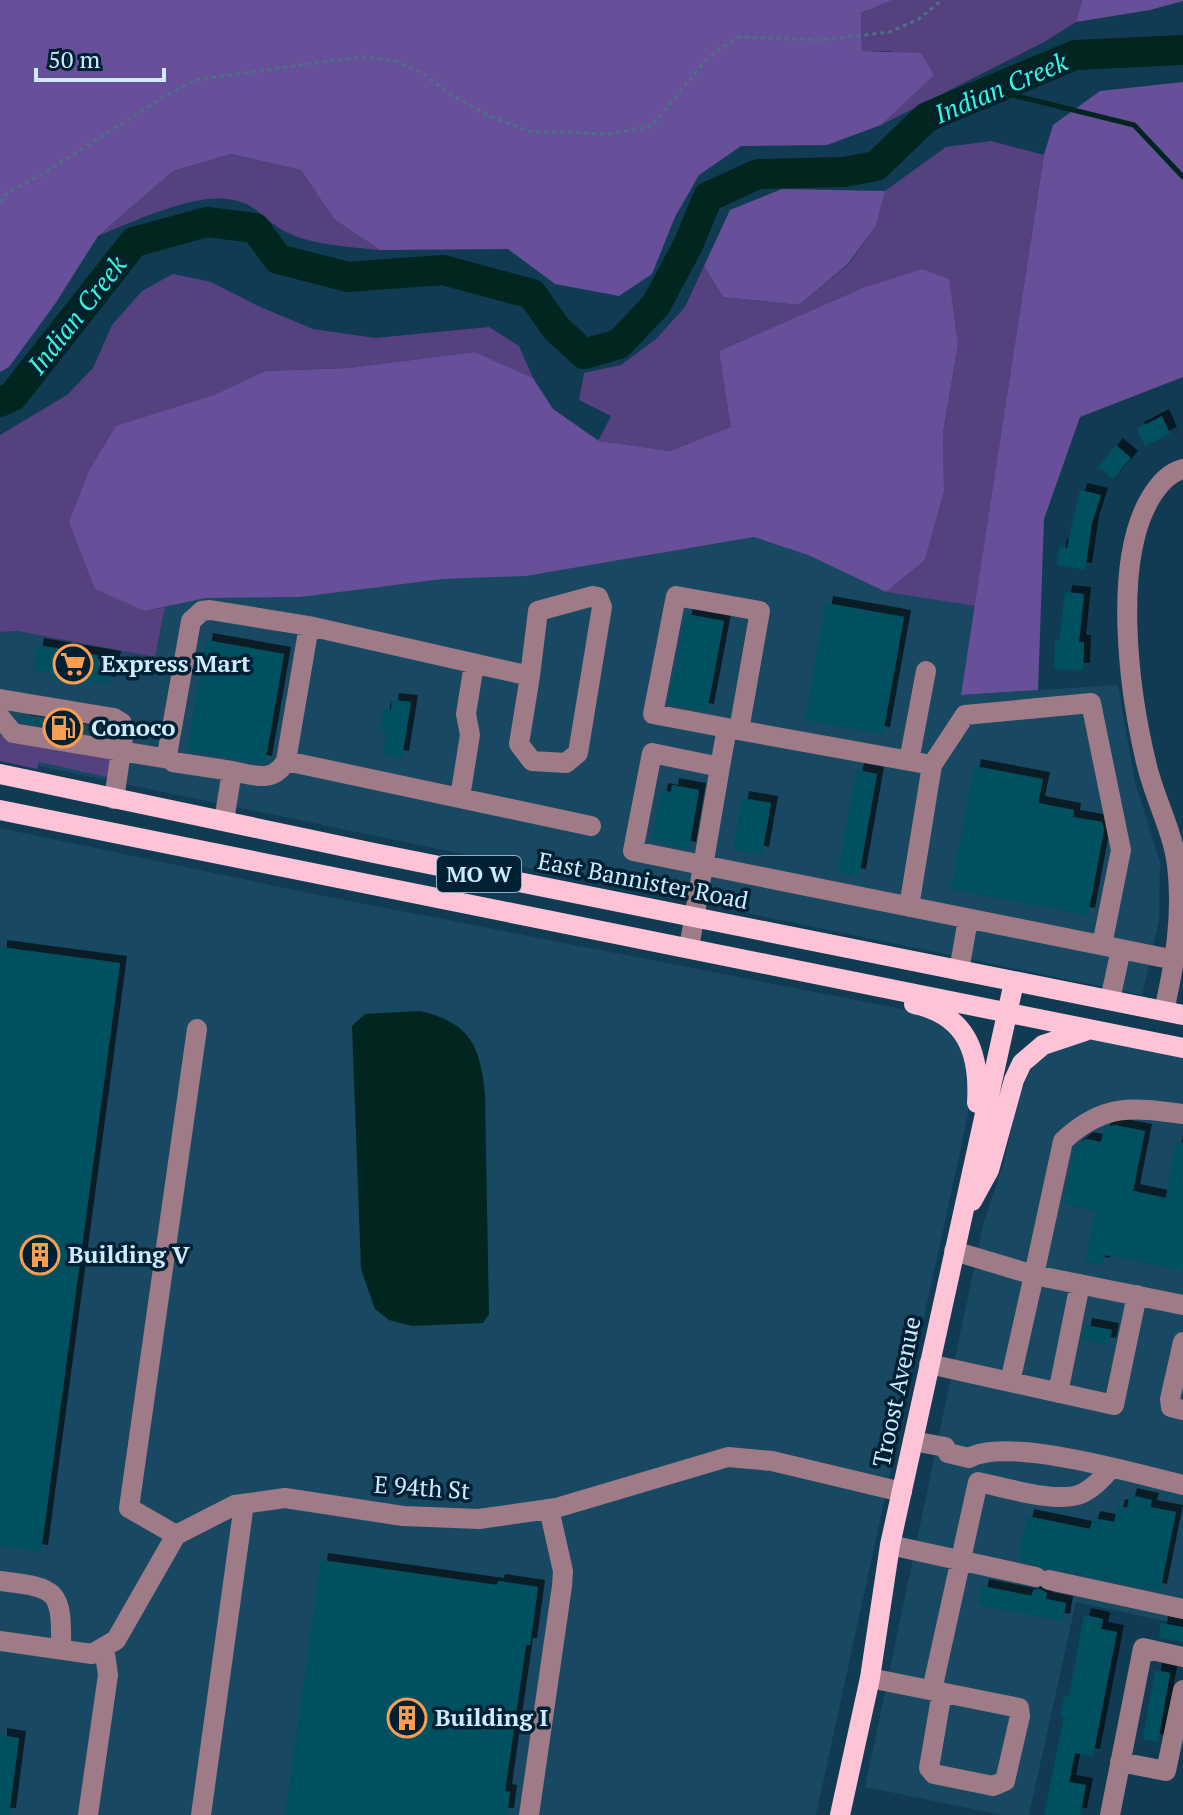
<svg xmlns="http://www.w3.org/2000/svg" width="1183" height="1815" viewBox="0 0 1183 1815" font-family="'PT Serif',serif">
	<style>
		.built { fill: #184862 }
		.green { fill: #56417f }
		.forest { fill: #684f9a }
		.water { fill: #00261f }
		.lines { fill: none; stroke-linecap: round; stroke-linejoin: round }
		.stream { stroke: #00261f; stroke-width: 5 }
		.river { stroke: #00261f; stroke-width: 30 }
		.building { fill: #035161; filter: url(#shadow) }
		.path { stroke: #4a7188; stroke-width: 3; stroke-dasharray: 4 4; stroke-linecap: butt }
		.minor { stroke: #9e7b86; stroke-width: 20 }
		.major { stroke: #fdc3d6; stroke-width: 20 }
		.labels { text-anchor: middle; stroke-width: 7; stroke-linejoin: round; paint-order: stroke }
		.shield { fill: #002133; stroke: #90aec1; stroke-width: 2 }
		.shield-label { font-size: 22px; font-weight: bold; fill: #cdeafe }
		.poi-label { font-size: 24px; font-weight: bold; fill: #cdeafe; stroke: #002133; text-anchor: start }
		.street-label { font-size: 24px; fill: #cdeafe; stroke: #002133 }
		.water-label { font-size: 26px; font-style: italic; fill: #3ff3d3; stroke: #002133 }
	</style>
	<defs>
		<filter id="shadow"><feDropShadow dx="7" dy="-7" stdDeviation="0" flood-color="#0009"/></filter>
	</defs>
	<rect width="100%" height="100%" fill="#103b53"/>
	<path class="built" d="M754 537 808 555 886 592 975 606 961 695 1118 685 1135 782 1160 862 1159 921 1142 995 0 758V632L17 631 155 657 165 607 206 598 300 597 443 579 526 576Z
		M0 828 309 893 907 1010 931 1018 953 1034 967 1055 971 1084 968 1115 816 1815H0Z
		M1090 1039 1183 1057V1625L1076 1602 1029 1815H1003L865 1787 983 1225 1003 1165 1018 1102 1027 1077 1039 1058 1064 1044Z"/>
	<path class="green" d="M893 0H1082L1076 22 1044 42 881 125 934 74 891 51H862L861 13Z
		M991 141 1044 155 975 606 886 592 925 560 944 492 943 432 958 345 860 289 719 351 732 427 670 451 598 441 611 416 579 400 584 373 621 365 656 339 685 307 704 266 723 297 799 305 848 265 876 226 885 191 946 147Z
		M231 154 302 170 335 220 380 250C350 247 310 245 284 231 262 219 255 201 226 199 189 195 133 222 98 236L173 171Z
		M173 274 211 282 258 306 313 329 375 338 489 327 519 346 533 378 475 352 349 368 265 371 211 396 145 611 165 607 155 657 17 631 0 632V435L67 395 93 368 112 325 142 291Z
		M0 735 114 760 107 777 39 762 37 769 0 761Z"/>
	<path class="forest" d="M0 0H893L861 13 862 51 921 53 934 75 881 125 827 145 741 146 699 175 675 217 652 274 619 296 555 284 508 249 380 250 335 220 301 170 231 154 173 171 98 236 55 304 9 367 0 372Z
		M1082 0H1183V1L1150 10 1076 22Z
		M1183 82V377L1080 417 1044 519 1038 690 961 695 1044 155 1053 125 1100 91Z
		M782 189 885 191 876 226 847 265 799 305 723 297 704 266 730 210Z
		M922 269 949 279 958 345 943 432 944 492 925 560 886 592 808 555 754 537 526 576 443 579 300 597 206 598 145 611 95 589 69 522 89 471 116 426 211 396 265 371 349 368 475 352 533 378 553 409 599 441 670 451 731 427 719 351 860 289Z"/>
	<path class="water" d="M420 1011C471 1023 480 1046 485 1095L489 1314 483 1323 412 1326 389 1320 375 1309 361 1269 352 1026 365 1014Z"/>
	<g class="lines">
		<path class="stream" d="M992 90 1134 125 1183 177"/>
		<path class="river" d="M0 402 13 396 134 242 207 222 255 228 278 259 348 277 443 270 532 294 556 328 584 354 619 344 656 305 688 245 708 197 758 174 844 172 876 166 927 117 1075 55 1183 50"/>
	</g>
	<path class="building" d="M1162 416 1170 434 1145 446 1137 429Z
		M1116 445 1131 458 1113 479 1098 467Z
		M1080 490 1101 495 1092 523 1085 570 1057 565 1060 546 1067 548Z
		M1065 592 1084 594 1079 642H1084L1083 670 1054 669 1055 641H1059Z
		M826 603 904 617 883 734 805 720Z
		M686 614 724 621 707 711 668 704Z
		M206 640 284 654 265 763 187 751Z
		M37 645 114 658 109 684 92 681 91 685 50 678 51 673 33 670Z
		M392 700 411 702 402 758 382 755 386 732 380 731 384 708 391 709Z
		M24 716 109 730 108 736 23 722Z
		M974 766 1043 779 1038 803 1074 810 1073 817 1102 822 1104 830 1088 915 951 889Z
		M857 770 877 774 859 876 838 872Z
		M672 785 699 790 689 849 652 842 661 790 671 792Z
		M742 798 771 803 762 854 733 849Z
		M0 947 120 963 41 1552 0 1546Z
		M1114 1125 1145 1131 1133 1191 1166 1198 1176 1142 1183 1143V1270L1105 1255 1103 1265 1085 1262 1095 1211 1063 1204 1075 1148 1086 1139 1101 1142 1104 1129Z
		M1085 1325 1112 1330 1109 1345 1082 1340Z
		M1130 1495 1152 1500 1150 1507 1176 1512 1160 1591 1045 1568 1018 1560 1027 1516 1090 1529 1093 1518 1114 1522 1118 1506 1127 1508Z
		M321 1560 497 1585 498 1581 538 1587 530 1645H526L505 1791 510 1792 507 1815H285Z
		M982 1586 1032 1596 1033 1590 1040 1589 1047 1593 1045 1599 1066 1603 1063 1621 978 1605Z
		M1084 1615 1103 1619 1101 1629 1117 1632 1093 1756 1075 1753 1069 1782 1086 1785 1080 1815H1044L1064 1716 1060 1715 1064 1696 1069 1697Z
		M1161 1623 1183 1627V1642L1159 1638Z
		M1155 1670 1170 1673 1158 1742 1143 1739Z
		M0 1735 19 1738 9 1815H0Z"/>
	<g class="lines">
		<path class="path" d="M0 202 7 193 39 176 162 98 195 80 329 61 364 57 396 61 422 73 447 92 487 115 528 131 608 134 652 126 703 63 719 49 739 37 819 40 890 32 919 19 942 0"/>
		<path class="minor" d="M309 626 530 676 538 611 593 596 598 597 602 607 578 753 566 763 532 761 519 744 530 676
			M0 699 114 718 122 723 124 731 114 799
			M0 717 13 733 169 759
			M727 728 653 714 676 596 760 611 739 730
			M286 761 591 826
			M909 761 926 671
			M932 765 727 728 720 767 652 753 633 851 1175 960
			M460 797 470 735 466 714 474 664
			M224 821 232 771C253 775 273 784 286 761L309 626 210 610 202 611 191 621 167 755 173 762 232 771
			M909 907 932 765 965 715 1091 703 1121 850 1102 945
			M689 948 720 767
			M959 971 968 919
			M1110 1000 1121 949
			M1164 1011C1175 962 1183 915 1177 865 1173 832 1155 799 1147 766 1129 693 1110 554 1155 491 1162 481 1171 472 1183 469
			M954 1251 1034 1275 1063 1141C1103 1103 1133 1107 1183 1114
			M1183 1342 1170 1399 1171 1407 1183 1410
			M929 1364 1114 1405 1137 1295
			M1010 1382 1034 1275 1183 1305
			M1058 1393 1080 1284
			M913 1441 945 1447 948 1453 969 1458C1008 1436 1137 1474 1183 1485
			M176 1535 129 1508 197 1029
			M890 1545 1036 1577
			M1049 1580 1183 1609
			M0 1581C58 1588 62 1589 61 1650
			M0 1641 92 1654 116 1640 176 1535 235 1505 285 1498 403 1516 479 1519 556 1508 728 1457 772 1461 902 1492
			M870 1678 1019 1708 1020 1716 1005 1781 993 1786 934 1774 929 1768 942 1692
			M932 1690 978 1482C1004 1487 1060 1505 1083 1493 1095 1487 1103 1478 1111 1468
			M1120 1762 1166 1771 1183 1690
			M88 1815 108 1675 104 1647
			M201 1815 244 1504
			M529 1815 562 1586 563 1571 549 1509
			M1110 1815 1143 1648 1183 1657"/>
		<path class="major" d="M0 774 374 853 1183 1015
			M0 810 1183 1048
			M914 1004C967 1015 980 1053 977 1103
			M972 1201 989 1170 1014 1080 1022 1063 1043 1045 1085 1031
			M840 1815 870 1678 890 1545 1014 982"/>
	</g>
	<defs>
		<g id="supermarket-ring" transform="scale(2)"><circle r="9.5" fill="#002133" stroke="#fb9e52" stroke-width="1.5"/><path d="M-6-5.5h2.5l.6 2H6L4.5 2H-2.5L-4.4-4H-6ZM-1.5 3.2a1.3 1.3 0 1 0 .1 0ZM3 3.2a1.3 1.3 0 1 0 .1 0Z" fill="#fb9e52"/></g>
		<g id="fuel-ring" transform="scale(2)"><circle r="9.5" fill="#002133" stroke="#fb9e52" stroke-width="1.5"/><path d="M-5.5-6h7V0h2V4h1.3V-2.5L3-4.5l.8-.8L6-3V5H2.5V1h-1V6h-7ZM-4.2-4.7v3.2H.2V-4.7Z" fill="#fb9e52"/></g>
		<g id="building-ring" transform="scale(2)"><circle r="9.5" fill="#002133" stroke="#fb9e52" stroke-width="1.5"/><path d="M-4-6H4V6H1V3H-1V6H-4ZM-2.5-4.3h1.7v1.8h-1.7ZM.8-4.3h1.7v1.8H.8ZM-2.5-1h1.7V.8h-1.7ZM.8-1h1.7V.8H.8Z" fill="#fb9e52"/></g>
	</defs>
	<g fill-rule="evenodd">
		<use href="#supermarket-ring" x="73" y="664"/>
		<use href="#fuel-ring" x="63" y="728"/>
		<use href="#building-ring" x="40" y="1255"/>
		<use href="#building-ring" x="407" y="1718"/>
	</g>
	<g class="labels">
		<rect class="shield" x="437" y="856" width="84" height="36" rx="6"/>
		<g class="shield-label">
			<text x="479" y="882">MO W</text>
		</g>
		<g class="poi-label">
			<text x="101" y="672">Express Mart</text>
			<text x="91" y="736">Conoco</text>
			<text x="68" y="1263">Building V</text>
			<text x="435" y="1726">Building I</text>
		</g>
		<g class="street-label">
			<text transform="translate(643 881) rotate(11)" y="8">East Bannister Road</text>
			<text transform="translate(897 1392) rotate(-78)" y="8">Troost Avenue</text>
			<text transform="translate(422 1488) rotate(4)" y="8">E 94th St</text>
		</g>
		<g class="water-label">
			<text transform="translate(1001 88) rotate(-23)" y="9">Indian Creek</text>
			<text transform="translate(77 315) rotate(-52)" y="9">Indian Creek</text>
		</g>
	</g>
	<path d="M36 68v12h128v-12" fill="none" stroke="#cdeafe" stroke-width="4"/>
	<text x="48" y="68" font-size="24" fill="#cdeafe" stroke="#002133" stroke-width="6" paint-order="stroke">50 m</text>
</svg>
